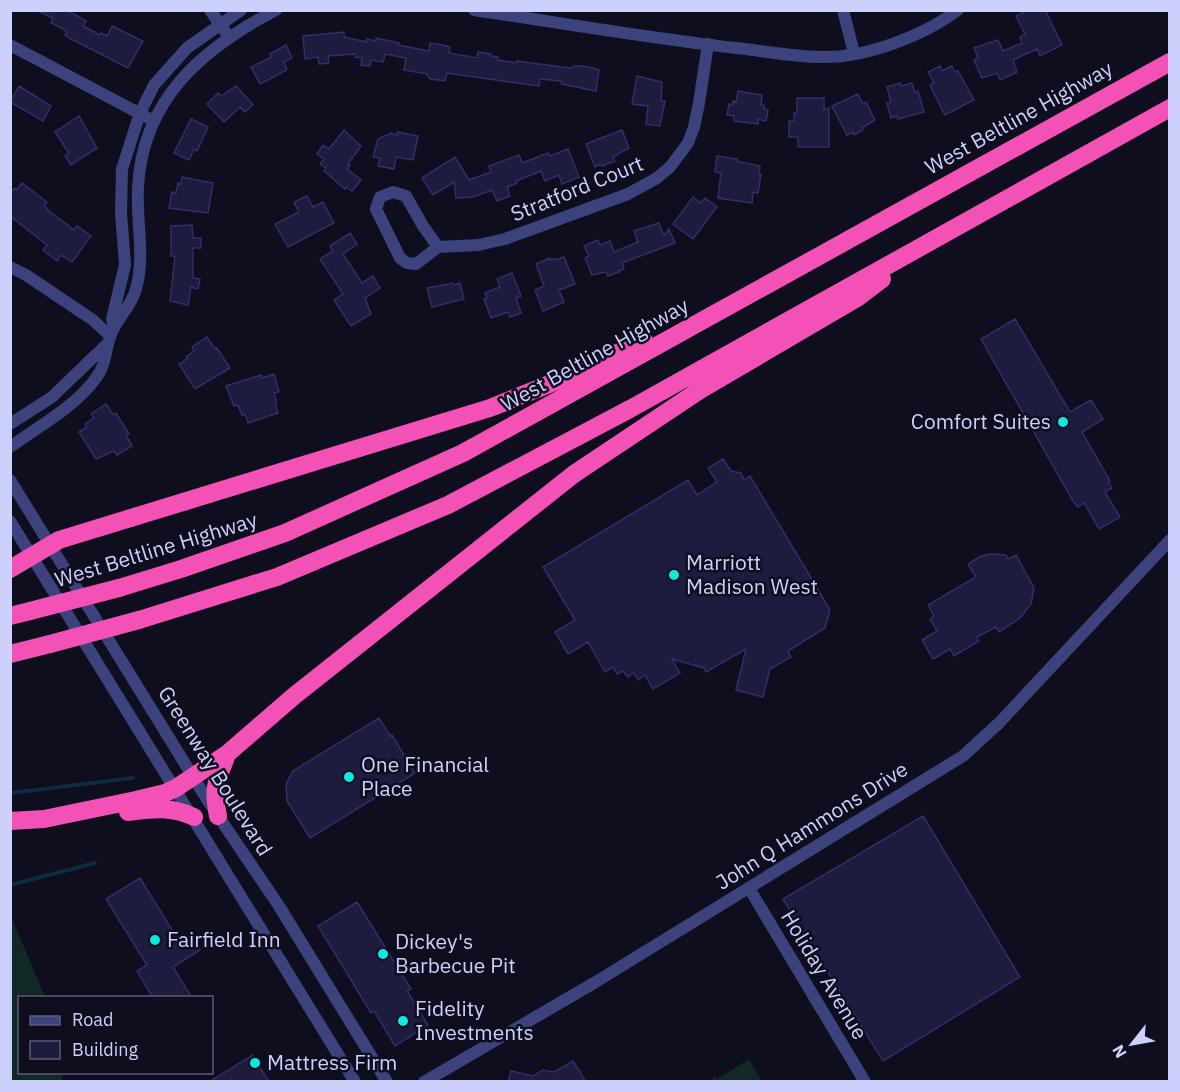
<svg xmlns="http://www.w3.org/2000/svg" width="1180" height="1092" viewBox="0 0 1180 1092" font-family="'IBM Plex Sans',sans-serif">
	<style>
		.green { fill: #112824 }
		.lines { fill: none; stroke-linecap: round; stroke-linejoin: round }
		.stream { stroke: #0f2a41; stroke-width: 4 }
		.building { fill: #1d1b3e; stroke: #312e69; stroke-width: 1.5 }
		.minor { stroke: #3c427b; stroke-width: 12 }
		.tertiary { stroke: #3c427b; stroke-width: 12 }
		.motorway { stroke: #f451b7; stroke-width: 18 }
		.motorway-bridge { stroke: #f451b7; stroke-width: 18 }
		.poi-dot { fill: #0fe8de; stroke: #0e0e1f; stroke-width: 2 }
		.labels { text-anchor: middle; stroke-width: 5; stroke-linejoin: round; paint-order: stroke }
		.street-label { font-size: 21px; fill: #ced0fc; stroke: #0e0e1f }
		.poi-label { font-size: 21px; fill: #ced0fc; stroke: #0e0e1f; text-anchor: start }
	</style>
	<rect width="100%" height="100%" fill="#0e0e1f"/>
	<path class="green" d="M11 916 45 997 20 998V1072L62 1073V1081H11Z
		M749 1059 762 1081H711L715 1076 717 1079Z"/>
	<g class="lines">
		<path class="stream" d="M10 793 133 778
			M10 885 95 863"/>
	</g>
	<path class="building" d="M36 10H67L86 21 83 26 100 35 101 33 107 36 112 26 143 41 128 68 71 39 65 35 67 31 51 23 53 18Z
		M1028 10H1045L1062 45 1040 56 1037 49 1013 60 1017 72 1000 80 997 73 982 78 974 60 978 58 974 48 998 40 1003 51 1022 43 1020 37 1025 34 1016 16Z
		M344 32V37L367 42V39L376 41V38L399 43 398 45 429 51 430 43 443 45 450 47 449 53 477 58 478 52 491 54V56L498 57V60L517 63V61L562 67 573 68 574 66H581L594 68 599 70 596 91 562 84 561 81 540 79 539 86 447 73 445 81 430 79 427 74 404 70 406 58 385 54 383 62 371 60 370 66 361 65 362 58 355 57V54L328 56 329 63 319 64 318 57 305 59 303 36Z
		M286 45 292 58 284 62 287 70 260 84 251 67 272 57 270 54Z
		M940 66 942 71 952 66 955 72 958 71 974 100 945 115 930 85 934 83 928 72Z
		M637 76 662 82 661 101H665L660 126 646 124 648 106 632 104Z
		M900 83 901 86 912 83 915 93 918 91 924 112 898 119 897 116 891 118 887 103 891 102 887 87Z
		M19 86 51 106 43 121 10 102Z
		M236 86 253 105 245 112 240 107 224 122 207 104 218 93 221 96Z
		M738 91 762 95 761 105H764V109L768 110 766 121 758 119V124L734 121V116L727 115 729 104 732 105 733 101 736 102Z
		M858 94 863 104 866 102 875 120 862 128 863 130 854 135 853 132 847 135 832 106Z
		M797 98H824V110L829 108V147H798V137H789V121H794V113H797Z
		M79 116 97 148 71 165 65 156 69 153 55 132Z
		M191 119 208 127 197 151 194 149 189 160 174 153Z
		M344 130 361 146 348 164 350 165 347 169 361 180 352 191 346 187 345 189 324 171 326 168 320 164 324 159 317 154 323 145 329 149Z
		M622 130 629 148 613 157 615 161 602 166 601 164 595 167 586 144Z
		M398 132 418 136 413 160 396 157 394 169 378 166 380 158 373 157 378 139 391 133 397 135Z
		M568 149 579 177 562 184 559 175 545 181 541 171 516 181 517 183 507 187 510 196 497 201 492 190 473 197 456 198 454 182 433 195 422 178 455 157 469 180 491 172 489 166 519 155 522 163 548 153 550 156Z
		M717 156 737 159 736 161 760 166 759 174H761L758 193 753 192 752 203 718 198 721 173 715 172Z
		M182 177 213 183 208 213 169 208 172 192 176 193 178 183 181 184Z
		M22 183 47 202 44 205 49 211 74 230 77 226 91 236 72 262 61 255 57 261 43 250 47 245 10 216V193L15 188 17 190Z
		M307 196 313 207 323 202 334 223 288 247 275 224 299 212 294 202Z
		M693 197 701 203 705 198 717 207 693 239 673 224Z
		M659 223 664 236 669 229 675 243 622 263 624 269 618 271 619 272 608 276 606 272 592 275 585 258 589 256 584 246 598 240 600 245 610 241 614 252 638 242 634 231Z
		M192 225 193 238H201V248H193V278L200 279 198 289 191 287 188 305 170 301 175 256H171V226Z
		M350 233 357 244 343 254 362 283 373 276 380 288 365 298 371 314 351 326 334 300 343 294 320 259 333 251 330 246Z
		M564 257 575 284 559 290 564 302 543 311 535 290 544 286 536 264 550 258V260L555 259V260Z
		M512 273 521 296 516 298 521 313 510 317 508 312 491 318 484 299 487 298 485 293 500 287 497 279Z
		M453 283 454 285 460 283 464 299 432 307 427 288Z
		M1015 319 1070 412 1091 400 1103 419 1082 432 1110 481 1108 482 1112 488 1105 492 1120 517 1099 529 1084 503 1078 507 1073 501 981 339Z
		M207 337 215 349 217 348 230 368 195 389 179 364 187 359 186 357 194 351 192 347Z
		M274 374 279 392 274 393 277 403 275 404 278 413 248 423 245 414 242 415 238 405 234 406 226 386 261 375 262 378Z
		M106 404 113 415 116 413 129 434 126 435 132 446 117 455 114 451 96 459 79 432 87 427 85 424 94 418 91 414Z
		M723 459 731 471 741 473 744 480 750 476 810 576 830 610 825 628 788 651 791 657 770 669 763 697 736 690 746 649 706 672 704 668 672 659 680 673 653 689 645 675 638 680 634 673 628 677 623 671 617 674 613 667 605 672 588 642 568 654 555 632 575 620 543 567 688 480 697 495 717 482 708 468Z
		M990 554 1006 555 1008 559 1016 555 1034 588 1031 604 1020 618 999 632 996 627 977 637 979 641 954 656 950 649 933 659 922 640 937 631 930 619 934 616 928 605 976 577 968 564 981 556Z
		M379 718 390 736 392 735 415 773 310 838 287 801 286 784 293 771Z
		M923 816 1020 977 883 1061 783 899Z
		M140 878 180 943 191 936 200 950 173 967 192 998H153L137 971 147 965 106 899Z
		M357 902 411 989 407 991 428 1025 395 1046 374 1011 371 1013 318 926Z
		M253 1055 269 1082H209Z
		M573 1061 586 1082H508L511 1071 533 1076 543 1070 554 1072Z"/>
	<g class="lines">
		<path class="minor" d="M210 10 229 37
			M843 10 854 53
			M10 45 154 121
			M438 247 423 226 406 196 393 192 380 197 376 209 400 258 407 263 416 264 438 247 478 245 505 239 628 194 657 178 670 167 688 143 694 127 699 103 708 44
			M10 267 26 275 93 320 110 336
			M749 888 865 1082"/>
		<path class="tertiary" d="M474 10C562 23 649 38 736 48 764 51 794 57 822 57 866 58 923 36 958 10
			M114 326 112 319 125 265 121 213 122 169 140 113 154 85 187 48 241 10
			M10 424 52 397 106 345
			M10 447C39 426 75 407 96 378 107 364 105 347 112 332 118 318 130 307 135 292 146 259 136 222 138 188 142 99 203 48 276 10
			M10 480 208 801 279 906 387 1082
			M10 521 355 1082
			M424 1082 594 983 963 756 999 723 1170 540"/>
		<path class="motorway" d="M10 569 59 540 490 408 547 385 644 341
			M119 588 181 569 285 533 463 453 1170 62
			M10 616 30 611
			M139 620 277 577 448 505 630 409 1170 108
			M10 654 50 644
			M128 812C152 809 171 806 194 817
			M218 816C212 784 217 783 227 754
			M10 821 44 819 136 800 165 793 176 788 227 754 294 696 574 474 700 390 857 298 882 279"/>
		<path class="motorway-bridge" d="M30 611 119 588
			M50 644 139 620"/>
	</g>
	<g class="poi-dot">
		<circle cx="1063" cy="422" r="6"/>
		<circle cx="674" cy="575" r="6"/>
		<circle cx="349" cy="777" r="6"/>
		<circle cx="155" cy="940" r="6"/>
		<circle cx="383" cy="954" r="6"/>
		<circle cx="403" cy="1021" r="6"/>
		<circle cx="255" cy="1063" r="6"/>
	</g>
	<g class="labels">
		<g class="street-label">
			<text transform="translate(1019 118) rotate(-29)" y="7">West Beltline Highway</text>
			<text transform="translate(577 189) rotate(-22)" y="7">Stratford Court</text>
			<text transform="translate(595 355) rotate(-29)" y="7">West Beltline Highway</text>
			<text transform="translate(156 550) rotate(-17)" y="7">West Beltline Highway</text>
			<text transform="translate(215 771) rotate(58)" y="7">Greenway Boulevard</text>
			<text transform="translate(812 826) rotate(-32)" y="7">John Q Hammons Drive</text>
			<text transform="translate(824 975) rotate(59)" y="7">Holiday Avenue</text>
		</g>
		<g class="poi-label">
			<text x="1051" y="429" text-anchor="end">Comfort Suites</text>
			<text x="686" y="570">Marriott<tspan x="686" dy="24">Madison West</tspan></text>
			<text x="361" y="772">One Financial<tspan x="361" dy="24">Place</tspan></text>
			<text x="167" y="947">Fairfield Inn</text>
			<text x="395" y="949">Dickey's<tspan x="395" dy="24">Barbecue Pit</tspan></text>
			<text x="415" y="1016">Fidelity<tspan x="415" dy="24">Investments</tspan></text>
			<text x="267" y="1070">Mattress Firm</text>
		</g>
	</g>
	<rect width="1180" height="1092" fill="none" stroke="#ced0fc" stroke-width="24"/>
	<rect x="18" y="996" width="195" height="78" fill="#0e0e1f" stroke="#5b5c77" stroke-width="1.5"/>
	<rect x="30" y="1016" width="30" height="9" fill="#3c427b" stroke="#5b5c77" stroke-width="1.5"/>
	<text x="72" y="1026" font-size="18" fill="#ced0fc">Road</text>
	<rect x="30" y="1041" width="30" height="18" fill="#1d1b3e" stroke="#5b5c77" stroke-width="1.5"/>
	<text x="72" y="1056" font-size="18" fill="#ced0fc">Building</text>
	<g transform="translate(1132 1044) rotate(239)" stroke="#0e0e1f" stroke-width="4.5" paint-order="stroke">
	<path d="M0-4.5L10 22L0 15L-10 22Z" fill="#ced0fc"/>
	<text y="-9" font-size="16" font-weight="bold" text-anchor="middle" fill="#ced0fc">N</text>
	</g>
</svg>
